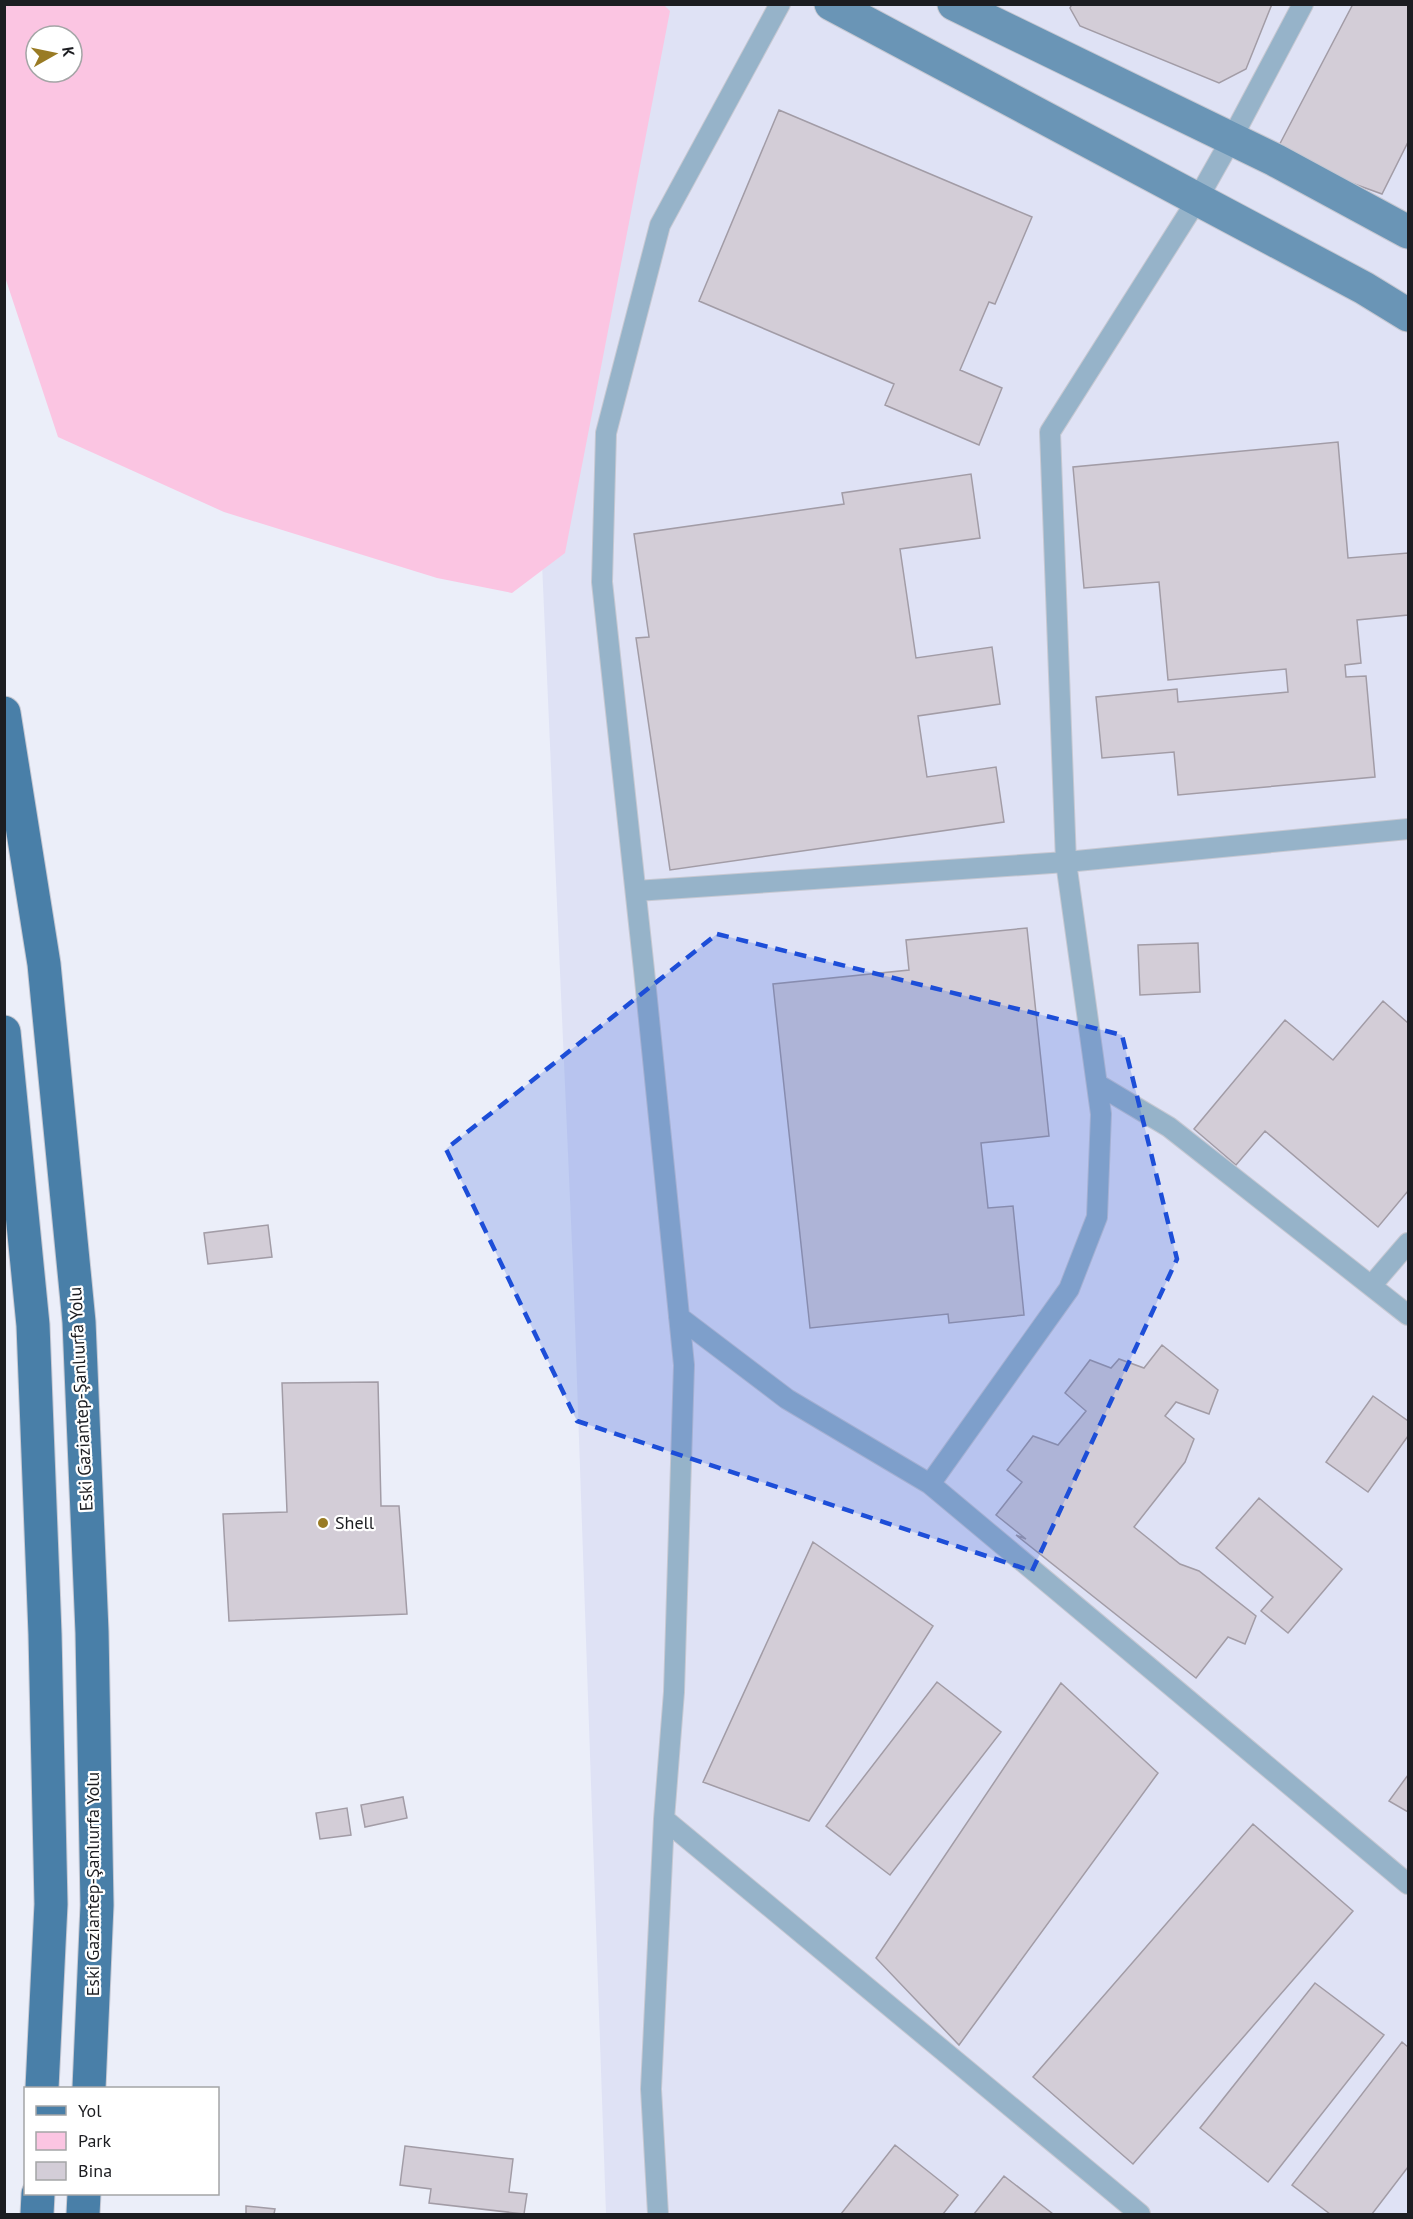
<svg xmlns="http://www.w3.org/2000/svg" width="1413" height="2219" viewBox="0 0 1413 2219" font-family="'PT Sans',sans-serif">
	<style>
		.built { fill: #dfe2f5 }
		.green { fill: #fbc5e2; fill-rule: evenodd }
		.building { fill: #d3cdd7; stroke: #a29ca6; stroke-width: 1.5 }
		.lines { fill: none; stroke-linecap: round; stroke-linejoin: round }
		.lane-casing { stroke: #c6c8d2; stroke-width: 22 }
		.secondary-casing { stroke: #c6c8d2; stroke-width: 35 }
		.primary-casing { stroke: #c6c8d2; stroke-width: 35 }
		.lane { stroke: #96b3c9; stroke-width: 20 }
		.secondary { stroke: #6a95b6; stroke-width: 33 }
		.primary { stroke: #497fa8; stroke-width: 33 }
		.marked { fill: #1d4ed8; fill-opacity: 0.2; stroke: #1d4ed8; stroke-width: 4.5; stroke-dasharray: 12 8; stroke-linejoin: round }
		.poi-dot { fill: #997b24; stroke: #fff; stroke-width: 2 }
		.labels { text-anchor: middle; stroke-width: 4.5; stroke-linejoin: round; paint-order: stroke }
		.street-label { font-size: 18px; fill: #1c1d21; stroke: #fff }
		.poi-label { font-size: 18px; fill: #1c1d21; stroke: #fff; text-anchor: start }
	</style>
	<rect width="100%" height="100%" fill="#ebeef9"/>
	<path class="built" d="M468 5H1408V2214H606L573 1267 519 41Z"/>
	<path class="green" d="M4 5H664L670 11 565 553 512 593 437 578 224 512 58 437 5 277ZM36 36H72V72H36Z"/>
	<path class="building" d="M1072 4H1272L1246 69 1219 83 1080 26 1070 8Z
		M1353 4H1408V142L1382 194 1274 155Z
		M779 110 1032 217 995 304 989 302 960 370 1002 388 979 445 885 405 894 384 699 301Z
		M1338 442 1348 558 1408 553V615L1357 620 1361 663 1345 665 1346 677 1366 676 1375 777 1178 795 1174 752 1102 758 1096 697 1177 689 1178 702 1288 692 1286 669 1168 680 1159 582 1084 588 1073 467Z
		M971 474 980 538 900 549 916 658 992 647 1000 704 918 716 927 777 996 767 1004 822 670 870 636 638 649 637 634 534 844 504 842 493Z
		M1027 928 1049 1136 981 1143 988 1208 1013 1206 1024 1315 949 1323 948 1314 810 1328 773 984 909 970 906 940Z
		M1198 943 1200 992 1140 995 1138 945Z
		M1383 1001 1408 1023V1191L1378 1227 1265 1131 1236 1165 1194 1129 1285 1020 1333 1060Z
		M268 1225 272 1257 208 1264 204 1233Z
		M1162 1345 1218 1390 1209 1414 1176 1402 1165 1416 1194 1439 1185 1462 1134 1527 1180 1564 1199 1571 1256 1616 1245 1644 1228 1637 1196 1678 1016 1535 1026 1539 996 1515 1022 1482 1007 1470 1033 1436 1058 1445 1086 1411 1065 1393 1090 1360 1111 1368 1119 1359 1144 1368Z
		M378 1382 381 1506H399L407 1614 229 1621 223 1514 287 1512 282 1383Z
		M1373 1396 1408 1421V1436L1368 1492 1326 1462Z
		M1259 1498 1342 1569 1288 1633 1261 1611 1273 1597 1216 1548Z
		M813 1542 933 1626 809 1821 703 1782Z
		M937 1682 1001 1732 890 1875 826 1826Z
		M1061 1683 1158 1773 959 2045 876 1958Z
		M1408 1775V1812L1389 1801Z
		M403 1797 407 1818 365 1827 361 1805Z
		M347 1808 351 1835 320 1839 316 1813Z
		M1253 1824 1353 1911 1133 2164 1033 2077Z
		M1315 1983 1384 2035 1268 2182 1200 2128Z
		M1402 2042 1408 2047V2167L1372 2214H1330L1292 2185Z
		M895 2145 958 2195 943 2214H841Z
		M405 2146 513 2159 509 2192 527 2194 524 2214 429 2203 431 2189 400 2185Z
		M1004 2176 1053 2214H974Z
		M246 2206 275 2209 274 2214H246Z"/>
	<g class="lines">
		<g class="lane-casing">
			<path id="lane" d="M636 891 1066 862 1408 829
				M1097 1084 1169 1127 1408 1315
				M1371 1286 1408 1243
				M679 1317 787 1399 930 1484 1408 1884
				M930 1484 1069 1289 1097 1217 1101 1114 1066 862 1050 432 1197 200 1232 138 1303 4
				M664 1819 1140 2214
				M658 2214 651 2089 664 1819 674 1692 684 1365 644 970 602 582 606 433 660 225 780 4"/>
		</g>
		<g class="secondary-casing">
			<path id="secondary" d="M831 4 1364 288 1408 315
				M954 4 1275 160 1408 232"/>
		</g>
		<g class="primary-casing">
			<path id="primary" d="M4 713 44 964 79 1322 92 1632 97 1905 89 2088
				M4 1032 33 1325 45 1634 51 1904 42 2088
				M37 2214 38 2194
				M83 2214 84 2194"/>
		</g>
		<use href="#lane" class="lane"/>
		<use href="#secondary" class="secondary"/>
		<use href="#primary" class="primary"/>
	</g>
	<path class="marked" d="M717 934 1122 1035 1177 1259 1032 1571 577 1421 446 1149Z"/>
	<circle class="poi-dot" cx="323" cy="1523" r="6"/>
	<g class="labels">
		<g class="street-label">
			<text transform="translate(81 1399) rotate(-93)" y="6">Eski Gaziantep-Şanlıurfa Yolu</text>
			<text transform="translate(93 1884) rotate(-90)" y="6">Eski Gaziantep-Şanlıurfa Yolu</text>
		</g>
		<g class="poi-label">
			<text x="335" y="1529">Shell</text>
		</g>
	</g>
	<rect width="1413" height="2219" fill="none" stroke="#1c1d21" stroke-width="12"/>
	<rect x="24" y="2087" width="195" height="108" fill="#ffffff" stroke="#a4a5a6" stroke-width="1.5"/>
	<rect x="36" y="2106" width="30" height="9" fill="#497fa8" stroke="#a4a5a6" stroke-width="1.5"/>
	<text x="78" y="2117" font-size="18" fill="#1c1d21">Yol</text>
	<rect x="36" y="2132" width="30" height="18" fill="#fbc5e2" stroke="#a4a5a6" stroke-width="1.5"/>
	<text x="78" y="2147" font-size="18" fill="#1c1d21">Park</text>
	<rect x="36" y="2162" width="30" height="18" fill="#d3cdd7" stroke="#a4a5a6" stroke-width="1.5"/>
	<text x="78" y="2177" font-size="18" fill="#1c1d21">Bina</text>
	<g transform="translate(54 54) rotate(81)"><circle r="28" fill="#ffffff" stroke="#a4a5a6" stroke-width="1.5"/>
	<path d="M0-4.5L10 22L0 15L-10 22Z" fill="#997b24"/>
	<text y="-9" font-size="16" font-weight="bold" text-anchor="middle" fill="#1c1d21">K</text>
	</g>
</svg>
